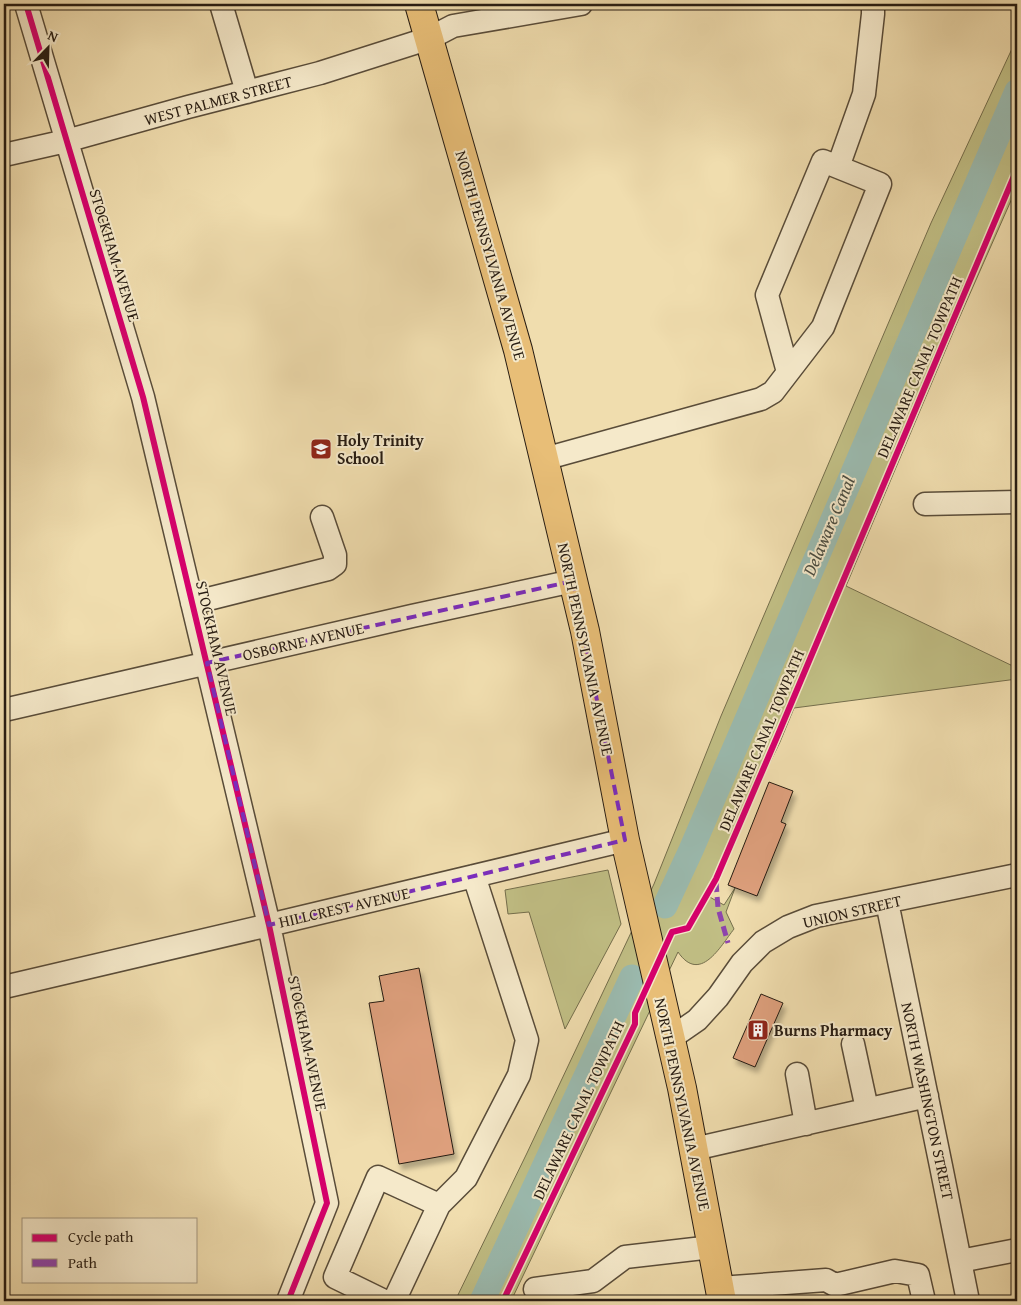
<svg xmlns="http://www.w3.org/2000/svg" width="1021" height="1305" viewBox="0 0 1021 1305" font-family="'Gentium Book Plus',serif">
	<style>
		.green { fill: #c1bf85; stroke: #746e4c }
		.lines { fill: none; stroke-linecap: round; stroke-linejoin: round }
		.canal { stroke: #9bbbb0; stroke-width: 25 }
		.building { fill: #dd9f7b; stroke: #271c12; filter: url(#shadow) }
		.minor-casing { stroke: #594c39; stroke-width: 25 }
		.major-casing { stroke: #271c12; stroke-width: 30 }
		.minor { stroke: #f5e9ca; stroke-width: 22 }
		.major { stroke: #e8be77; stroke-width: 28 }
		.quiet { stroke: #8e44ad; stroke-width: 5; stroke-dasharray: 10 5; stroke-linecap: butt }
		.cycleway-casing { stroke: #f5e9ca; stroke-width: 9 }
		.cycleway { stroke: #d6006c; stroke-width: 6 }
		.marked { fill: none; stroke: #7b2cbf; stroke-width: 4; stroke-dasharray: 10 6; stroke-linejoin: round }
		.labels { text-anchor: middle; stroke-width: 4; stroke-linejoin: round; paint-order: stroke }
		.street-label { font-size: 16px; fill: #271c12; stroke: #f5e9ca }
		.poi-label { font-size: 16px; font-weight: bold; fill: #271c12; stroke: #f5e9ca; text-anchor: start }
		.water-label { font-size: 18px; font-style: italic; fill: #4a4c41; stroke: #f5e9ca }
	</style>
	<defs>
		<filter id="shadow"><feDropShadow dx="3" dy="5.5" stdDeviation="2.5" flood-color="#0004"/></filter>
	</defs>
	<rect width="100%" height="100%" fill="#f0ddae"/>
	<filter id="stains"><feTurbulence type="fractalNoise" baseFrequency=".004" numOctaves="4"/><feColorMatrix values="0 0 0 0 .2 0 0 0 0 .09 0 0 0 0 .02 0 0 0 .5 -.17"/></filter>
	<radialGradient id="worn" r=".72"><stop offset=".6" stop-color="#630" stop-opacity="0"/><stop offset="1" stop-color="#630" stop-opacity=".3"/></radialGradient>
	<path class="green" d="M1017 38V187L957 323 846 586 1017 668V679L794 708 780 742 706 895 724 905 735 888 726 912 734 929C720 947 700 984 678 952L511 1301H455L527 1153 654 884 721 716 931 223Z
		M608 870 621 924 565 1029 529 912 508 914 505 890Z"/>
	<g class="lines">
		<path class="canal" d="M665 906 691 850 1017 91
			M482 1301 632 977"/>
	</g>
	<path class="building" d="M769 782 793 791 781 822 786 824 757 896 728 885Z
		M419 968 454 1154 399 1164 369 1003 384 1001 379 976Z
		M761 994 783 1003 755 1067 733 1058Z"/>
	<g class="lines">
		<g class="minor-casing">
			<path id="minor" d="M26 4 143 397 269 925 327 1203 288 1301
				M221 4 247 92
				M4 155 66 141 188 107 320 73 430 38 453 26 581 4
				M838 167 864 94 873 14V4
				M544 459 761 399 773 392 823 327 880 184 823 161 767 295 788 372
				M925 504 1017 502
				M192 603 328 569 335 564V555L322 517
				M4 710 412 616 573 581
				M887 902 941 1166 968 1301
				M4 987 269 925 625 840
				M671 1038 697 1020 718 997 742 963 763 942 788 927 816 916 1017 875
				M853 1044 867 1109
				M797 1074 806 1124
				M694 1149 927 1096
				M960 1261 1017 1250
				M720 1288 826 1280 835 1285 895 1271 918 1275 924 1301
				M535 1289 593 1281 625 1257 712 1247
				M384 1301 335 1277 378 1177 439 1205
				M394 1301 439 1205 466 1178 519 1075 527 1040 474 876"/>
		</g>
		<g class="major-casing">
			<path id="major" d="M419 4 518 350 585 631 625 840 682 1088 722 1301"/>
		</g>
		<use href="#minor" class="minor"/>
		<use href="#major" class="major"/>
		<path class="quiet" d="M716 882 718 908 728 943"/>
		<g class="cycleway-casing">
			<path id="cycleway" d="M26 4 143 397 269 925 327 1203 288 1301
				M503 1301 635 1024V1013L672 932 688 928 716 879 777 737 1017 169"/>
		</g>
		<use href="#cycleway" class="cycleway"/>
	</g>
	<path class="marked" d="M573 581 625 840 269 925 207 663Z"/>
	<defs>
		<g id="school-square" transform="scale(1.125)"><rect x="-9" y="-9" width="18" height="18" rx="4" fill="#8f2418" stroke="#f5e9ca"/><path d="M0-5L7-2L0 1L-7-2ZM-4 1L0 2.5L4 1V4Q0 6-4 4Z" fill="#fff"/></g>
		<g id="building-square" transform="scale(1.125)"><rect x="-9" y="-9" width="18" height="18" rx="4" fill="#8f2418" stroke="#f5e9ca"/><path d="M-4-6H4V6H1V3H-1V6H-4ZM-2.5-4.3h1.7v1.8h-1.7ZM.8-4.3h1.7v1.8H.8ZM-2.5-1h1.7V.8h-1.7ZM.8-1h1.7V.8H.8Z" fill="#fff"/></g>
	</defs>
	<g fill-rule="evenodd">
		<use href="#school-square" x="321" y="449"/>
		<use href="#building-square" x="758" y="1030"/>
	</g>
	<g class="labels">
		<g class="street-label">
			<text transform="translate(218 100) rotate(-15)" y="6">WEST PALMER STREET</text>
			<text transform="translate(115 255) rotate(73)" y="6">STOCKHAM AVENUE</text>
			<text transform="translate(491 255) rotate(74)" y="6">NORTH PENNSYLVANIA AVENUE</text>
			<text transform="translate(919 367) rotate(-67)" y="6">DELAWARE CANAL TOWPATH</text>
			<text transform="translate(303 641) rotate(-13)" y="6">OSBORNE AVENUE</text>
			<text transform="translate(217 648) rotate(77)" y="6">STOCKHAM AVENUE</text>
			<text transform="translate(586 649) rotate(78)" y="6">NORTH PENNSYLVANIA AVENUE</text>
			<text transform="translate(761 740) rotate(-67)" y="6">DELAWARE CANAL TOWPATH</text>
			<text transform="translate(344 907) rotate(-13)" y="6">HILLCREST AVENUE</text>
			<text transform="translate(852 911) rotate(-13)" y="6">UNION STREET</text>
			<text transform="translate(308 1043) rotate(78)" y="6">STOCKHAM AVENUE</text>
			<text transform="translate(928 1101) rotate(78)" y="6">NORTH WASHINGTON STREET</text>
			<text transform="translate(683 1104) rotate(78)" y="6">NORTH PENNSYLVANIA AVENUE</text>
			<text transform="translate(578 1110) rotate(-65)" y="6">DELAWARE CANAL TOWPATH</text>
		</g>
		<g class="poi-label">
			<text x="337" y="446">Holy Trinity<tspan x="337" dy="18">School</tspan></text>
			<text x="774" y="1036">Burns Pharmacy</text>
		</g>
		<g class="water-label">
			<text transform="translate(829 526) rotate(-67)" y="6">Delaware Canal</text>
		</g>
	</g>
	<rect width="1021" height="1305" fill="none" stroke="#f0ddae" stroke-width="20"/>
	<rect x="5" y="5" width="1011" height="1295" fill="none" stroke="#271c12" stroke-width="2.5"/>
	<rect x="10" y="10" width="1001" height="1285" fill="none" stroke="#271c12"/>
	<rect x="22" y="1218" width="175" height="65" fill="#f5e9ca" stroke="#a39780"/>
	<rect x="32" y="1234" width="25" height="8" fill="#d6006c" stroke="#a39780"/>
	<text x="68" y="1242" font-size="15" fill="#271c12">Cycle path</text>
	<rect x="32" y="1259" width="25" height="8" fill="#8e44ad" stroke="#a39780"/>
	<text x="68" y="1268" font-size="15" fill="#271c12">Path</text>
	<g transform="translate(48 48) rotate(23)" stroke="#f5e9ca" stroke-width="4" paint-order="stroke">
	<path d="M0-4L9 19L0 12L-9 19Z" fill="#271c12"/>
	<text y="-8" font-size="14" font-weight="bold" text-anchor="middle" fill="#271c12">N</text>
	</g>
	<rect width="100%" height="100%" filter="url(#stains)"/>
	<rect width="100%" height="100%" fill="url(#worn)"/>
</svg>
